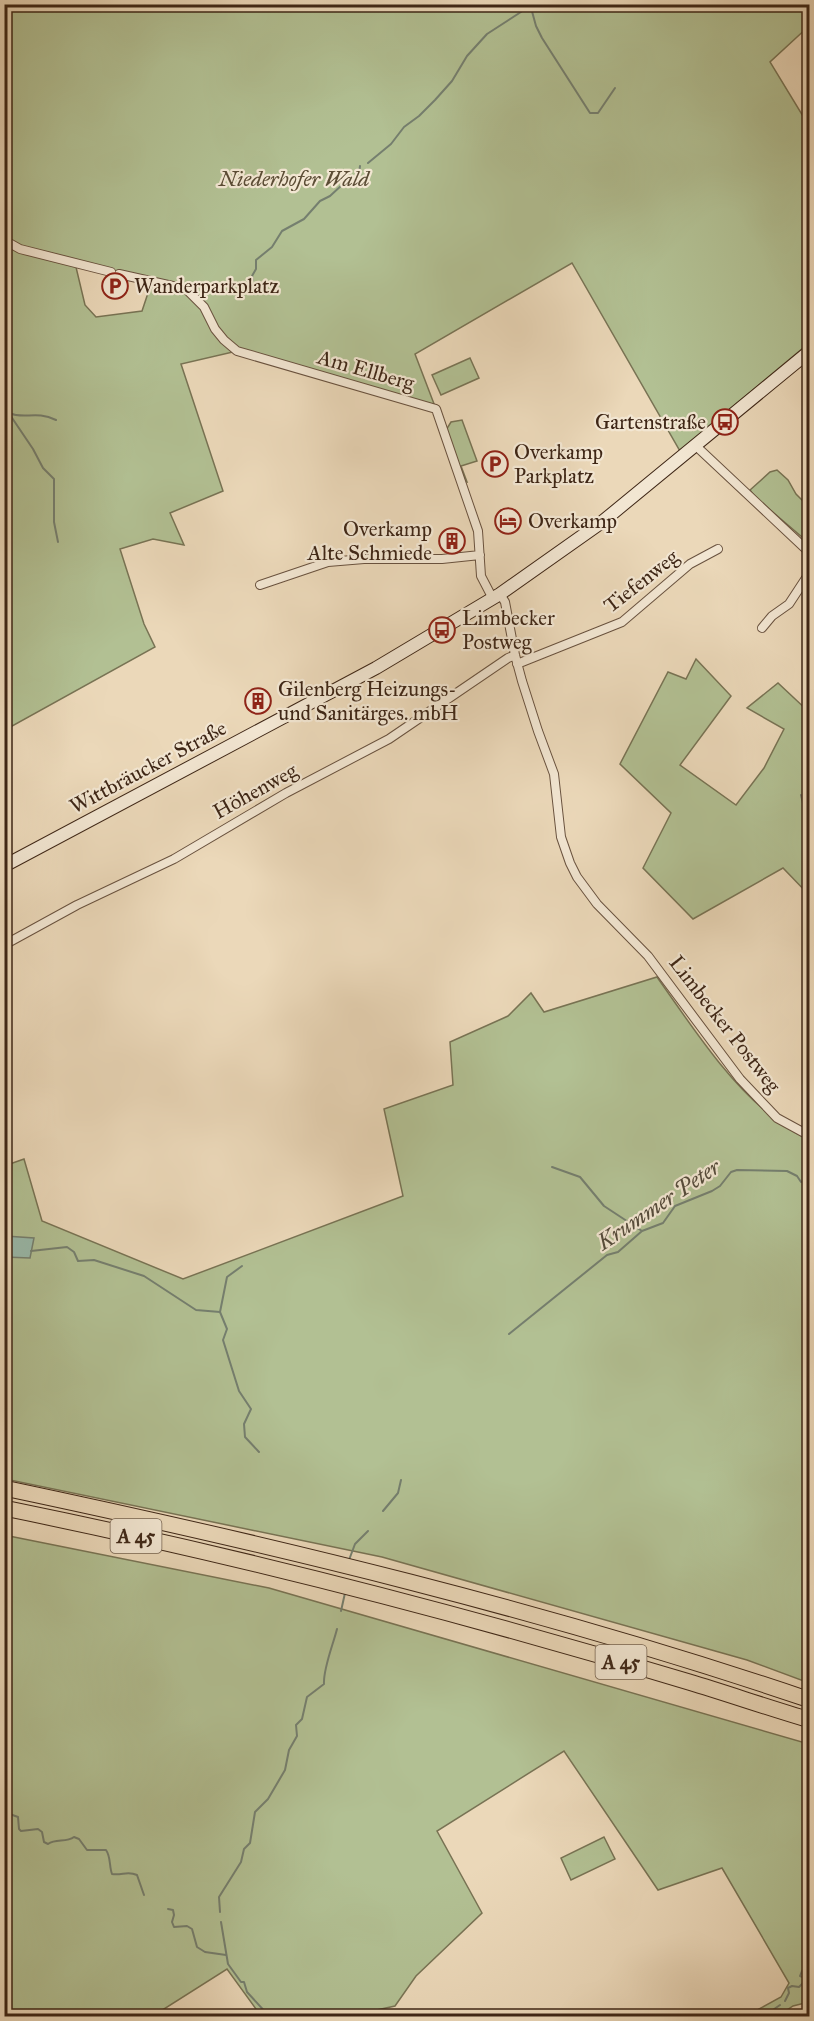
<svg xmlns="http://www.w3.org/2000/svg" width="814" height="2021" viewBox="0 0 814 2021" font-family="'IM FELL Great Primer',serif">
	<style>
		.green { fill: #b2c093; stroke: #787354; stroke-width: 1.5; fill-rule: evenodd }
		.water { fill: #99baab; stroke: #757f6f; stroke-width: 1.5 }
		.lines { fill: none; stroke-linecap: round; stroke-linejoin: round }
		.stream { stroke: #757f6f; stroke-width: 2 }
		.minor-casing { stroke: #69523f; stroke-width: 10 }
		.secondary-casing { stroke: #3e2616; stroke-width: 14 }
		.motorway-casing { stroke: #3e2616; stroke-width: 17 }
		.minor { stroke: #f2e6d2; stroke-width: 8 }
		.secondary { stroke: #f2e6d2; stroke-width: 12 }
		.motorway { stroke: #ebd8b9; stroke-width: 15 }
		.labels { text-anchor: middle; stroke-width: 4.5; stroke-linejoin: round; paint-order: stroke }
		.shield { fill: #f2e6d2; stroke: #74604e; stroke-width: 1.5 }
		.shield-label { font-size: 20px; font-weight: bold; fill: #3e2616 }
		.park-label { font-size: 21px; font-style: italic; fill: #5b4c35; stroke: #f2e6d2 }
		.poi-label { font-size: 21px; fill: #3e2616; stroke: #f2e6d2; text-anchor: start }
		.street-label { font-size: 21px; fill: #3e2616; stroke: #f2e6d2 }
		.water-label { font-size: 22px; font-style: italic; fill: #554b3b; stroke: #f2e6d2 }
	</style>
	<rect width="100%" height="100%" fill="#ebd8b9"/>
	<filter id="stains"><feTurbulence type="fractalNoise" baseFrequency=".00333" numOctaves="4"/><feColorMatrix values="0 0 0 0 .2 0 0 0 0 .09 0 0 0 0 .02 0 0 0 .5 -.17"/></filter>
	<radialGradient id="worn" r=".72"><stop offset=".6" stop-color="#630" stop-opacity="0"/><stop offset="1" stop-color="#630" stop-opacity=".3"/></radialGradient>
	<path class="green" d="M5 5H809V26L770 62 809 126V198L806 203 810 208 809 343 680 451 572 263 415 354 436 409 237 351 181 364 223 491 170 513 184 545 153 539 120 549 144 624 155 647 5 730ZM75 263 152 281 142 311 96 317 85 305Z
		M470 358 479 378 441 395 432 375Z
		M462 420 477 461 461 466 467 482 463 481 446 430 451 422Z
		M777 470 788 480 796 494 809 507V543L755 497 750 490 770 472Z
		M696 659 731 696 680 765 736 805 764 768 784 729 747 708 778 683 809 712V895L783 868 693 919 643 868 671 813 620 764 668 672 686 679Z
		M657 977C691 1025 730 1086 777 1120 787 1128 799 1133 809 1139V1683L747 1660 382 1557 5 1479 4 1166 24 1159 42 1221 183 1279 403 1196 384 1109 453 1085 450 1042 508 1016 531 993 544 1012Z
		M4 1535 269 1588 809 1744V2002L793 2006 778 2016H746L781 1997 789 1983 722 1868 658 1890 564 1751 437 1831 482 1913 416 1976 395 2006 349 2016H261L227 1969 153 2016H5Z
		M604 1837 615 1859 571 1880 561 1858Z"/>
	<path class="water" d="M5 1236 34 1238 30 1258 5 1257Z"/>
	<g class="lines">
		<path class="stream" d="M530 4 536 26 542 38 590 113H598L615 88
			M678 4V5
			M368 163 391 144 404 127 419 116 435 100 452 81 467 56 487 34 524 10 528 4
			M253 280 252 276 256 269V260L272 247 282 231 304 219 320 201 330 196 343 184 356 177 359 173 360 166
			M4 389 7 388
			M4 406 33 449 43 468 54 479V522L58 542
			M9 413C25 420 35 410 56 420
			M801 795 810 832
			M552 1167 580 1177 604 1206 642 1231
			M31 1251 67 1247 74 1252 78 1261 94 1260 144 1276 196 1310 220 1312 227 1329 223 1340 239 1391 251 1409 244 1424 245 1437 259 1452
			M220 1312 227 1277 242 1266
			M509 1334 607 1255 618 1252 642 1231 663 1223 675 1206 712 1191 720 1186 731 1172 737 1170 787 1171 797 1176 801 1182 810 1180
			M383 1511 398 1493 401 1480
			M349 1560 355 1544 368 1531
			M341 1611 345 1593
			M4 1798 7 1813 18 1817 19 1829 21 1831 38 1829 42 1832 44 1842 48 1844C56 1838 66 1843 74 1837L79 1839 87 1850H106C111 1857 109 1866 112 1874 122 1876 127 1870 137 1875L144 1895
			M168 1909 173 1910 174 1915 172 1922 174 1927 187 1926 192 1929 197 1947 205 1952 226 1955
			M220 1912 219 1897 241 1862 244 1849 250 1843 255 1812 268 1799 285 1770 289 1750 297 1736 296 1725 302 1719 307 1697 324 1684C323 1669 333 1645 337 1629
			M221 1922 228 1964 241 1982H244L247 1992 269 2016
			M785 2001 789 1993 788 1988 792 1986 799 1987 804 1982 805 1978 800 1976 802 1971 810 1964
			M750 2016 755 2014H767L780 2005"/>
		<g class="minor-casing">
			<path id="minor" d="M4 240 20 249 111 272
				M119 274 186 289 204 307 215 329 224 340 237 351 436 409 478 531 481 576 493 599
				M696 446 810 553
				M260 585 328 562 364 559H442L480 555
				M500 594 505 602 515 655 522 681 538 731 554 774 561 837 570 863 577 877 597 904 648 956 740 1079 777 1118 810 1136
				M762 628 772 616 789 604 810 572
				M517 664 622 622 690 564 718 549
				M4 945 77 905 174 859 286 793 389 739 508 658 515 655"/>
		</g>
		<g class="secondary-casing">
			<path id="secondary" d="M4 866 376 668 500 594 602 522 810 351"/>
		</g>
		<g class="motorway-casing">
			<path id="motorway" d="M4 1488C274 1545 548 1611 810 1700
				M4 1508C235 1555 464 1614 689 1682 729 1694 769 1708 810 1720"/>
		</g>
		<use href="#minor" class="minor"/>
		<use href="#secondary" class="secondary"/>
		<use href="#motorway" class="motorway"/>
	</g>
	<defs>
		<g id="parking-ring" transform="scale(1.35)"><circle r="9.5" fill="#f2e6d2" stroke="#8f2418" stroke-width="1.5"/><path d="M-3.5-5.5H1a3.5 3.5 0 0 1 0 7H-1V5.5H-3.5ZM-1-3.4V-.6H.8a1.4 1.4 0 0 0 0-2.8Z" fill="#8f2418"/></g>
		<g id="bus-ring" transform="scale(1.35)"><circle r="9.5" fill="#f2e6d2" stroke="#8f2418" stroke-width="1.5"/><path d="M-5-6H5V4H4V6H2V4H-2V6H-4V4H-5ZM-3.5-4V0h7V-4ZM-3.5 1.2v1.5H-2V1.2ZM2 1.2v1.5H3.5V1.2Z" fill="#8f2418"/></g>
		<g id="hotel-ring" transform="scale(1.35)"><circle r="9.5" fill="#f2e6d2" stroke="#8f2418" stroke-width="1.5"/><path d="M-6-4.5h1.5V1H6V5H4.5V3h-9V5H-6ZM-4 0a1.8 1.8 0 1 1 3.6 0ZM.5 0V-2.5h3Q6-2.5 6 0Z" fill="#8f2418"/></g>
		<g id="building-ring" transform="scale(1.35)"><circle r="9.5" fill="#f2e6d2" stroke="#8f2418" stroke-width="1.5"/><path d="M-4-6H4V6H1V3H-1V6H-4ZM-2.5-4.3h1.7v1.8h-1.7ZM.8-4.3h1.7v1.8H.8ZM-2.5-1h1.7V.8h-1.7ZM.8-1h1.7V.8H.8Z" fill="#8f2418"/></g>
	</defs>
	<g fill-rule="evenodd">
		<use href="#parking-ring" x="115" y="286"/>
		<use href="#bus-ring" x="725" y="422"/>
		<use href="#parking-ring" x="495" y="464"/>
		<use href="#hotel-ring" x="508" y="521"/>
		<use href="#building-ring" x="452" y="541"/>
		<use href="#bus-ring" x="442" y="630"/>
		<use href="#building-ring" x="258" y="701"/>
	</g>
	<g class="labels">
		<g class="shield">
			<rect x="110.5" y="1519" width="51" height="34" rx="4.5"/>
			<rect x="595.5" y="1645" width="51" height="34" rx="4.5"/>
		</g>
		<g class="shield-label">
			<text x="136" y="1543">A 45</text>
			<text x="621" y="1669">A 45</text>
		</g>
		<g class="park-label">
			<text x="294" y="186">Niederhofer Wald</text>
		</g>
		<g class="poi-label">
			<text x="134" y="293">Wanderparkplatz</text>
			<text x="706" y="429" text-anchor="end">Gartenstraße</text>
			<text x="514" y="459">Overkamp<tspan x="514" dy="24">Parkplatz</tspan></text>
			<text x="528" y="528">Overkamp</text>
			<text x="432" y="536" text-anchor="end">Overkamp<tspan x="432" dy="24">Alte Schmiede</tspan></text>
			<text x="462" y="625">Limbecker<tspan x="462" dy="24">Postweg</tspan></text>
			<text x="278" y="696">Gilenberg Heizungs-<tspan x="278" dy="24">und Sanitärges. mbH</tspan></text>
		</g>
		<g class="street-label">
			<text transform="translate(366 370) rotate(16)" y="7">Am Ellberg</text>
			<text transform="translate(641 581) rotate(-38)" y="7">Tiefenweg</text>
			<text transform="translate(148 767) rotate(-28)" y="7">Wittbräucker Straße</text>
			<text transform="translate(255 791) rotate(-29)" y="7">Höhenweg</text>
			<text transform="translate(725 1024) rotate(52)" y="7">Limbecker Postweg</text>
		</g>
		<g class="water-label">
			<text transform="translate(658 1204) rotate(-34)" y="8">Krummer Peter</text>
		</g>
	</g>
	<rect width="814" height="2021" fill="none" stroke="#ebd8b9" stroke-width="24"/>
	<rect x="6" y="6" width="802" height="2009" fill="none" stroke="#3e2616" stroke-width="3"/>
	<rect x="12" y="12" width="790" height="1997" fill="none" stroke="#3e2616" stroke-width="1.5"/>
	<rect width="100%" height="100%" filter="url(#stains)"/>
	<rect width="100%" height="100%" fill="url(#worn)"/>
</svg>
